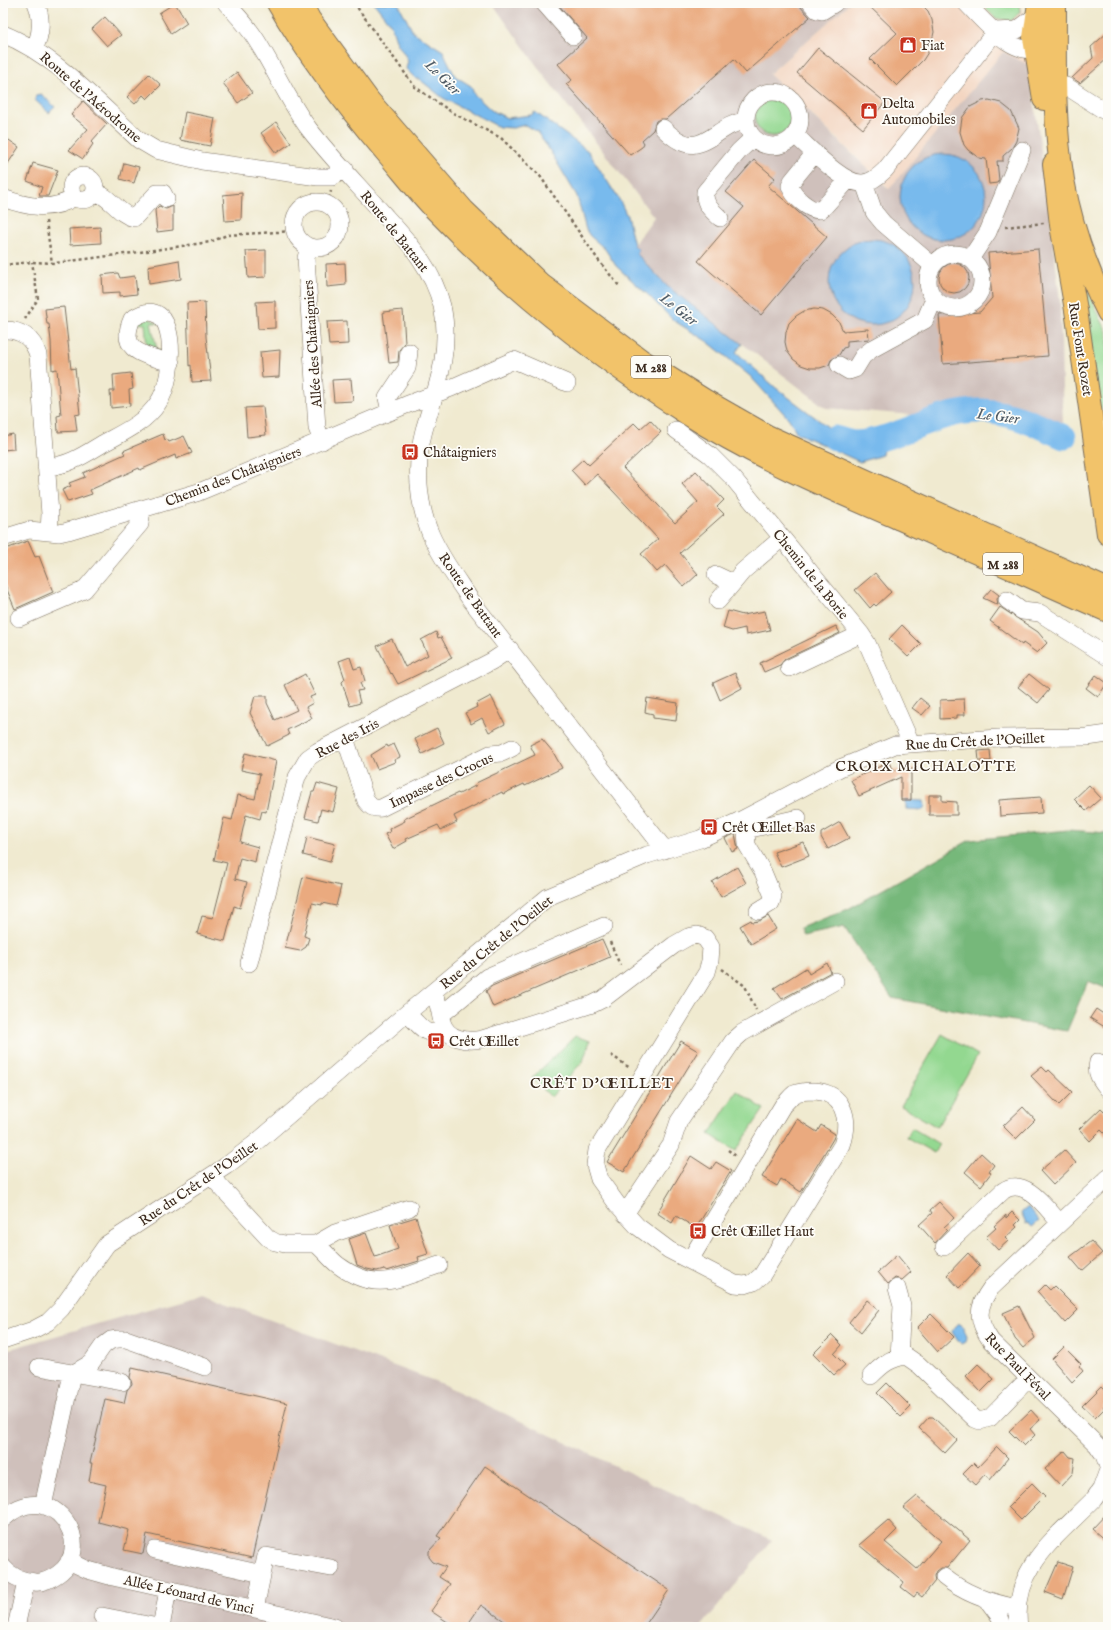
<svg xmlns="http://www.w3.org/2000/svg" width="1111" height="1630" viewBox="0 0 1111 1630" font-family="'IM FELL English',serif">
	<style>
		.built { fill: #f3d4bf }
		.industrial { fill: #cfc0bb }
		.green { fill: #93d890; stroke: #678157 }
		.forest { fill: #76b87a; stroke: #58714c }
		.water { fill: #78baed; stroke: #5a7286 }
		.lines { fill: none; stroke-linecap: round; stroke-linejoin: round }
		.river { stroke: #78baed; stroke-width: 25 }
		.building { fill: #eaaa7f }
		.minor-casing { stroke: #7a6d5c; stroke-width: 18 }
		.major-casing { stroke: #7a6d5c; stroke-width: 24 }
		.highway-casing { stroke: #7a6d5c; stroke-width: 24 }
		.path { stroke: #7a6d5c; stroke-width: 2.5; stroke-dasharray: 3 3; stroke-linecap: butt }
		.minor { stroke: #fff; stroke-width: 17 }
		.major { stroke: #f2c36a; stroke-width: 22 }
		.highway { stroke: #f2c36a; stroke-width: 22 }
		.labels { text-anchor: middle; stroke-width: 3.5; stroke-linejoin: round; paint-order: stroke }
		.shield { fill: #fdfcf7; stroke: #75695f; stroke-width: 1 }
		.shield-label { font-size: 13px; font-weight: bold; fill: #3b2a1e }
		.poi-label { font-size: 14px; fill: #3b2a1e; stroke: #fdfcf7; text-anchor: start }
		.street-label { font-size: 14px; fill: #3b2a1e; stroke: #fdfcf7 }
		.water-label { font-size: 15px; font-style: italic; fill: #505c66; stroke: #fdfcf7 }
		.neighbourhood-label { font-size: 15px; letter-spacing: 1px; fill: #3b2a1e; stroke: #fdfcf7 }
	</style>
	<rect width="100%" height="100%" fill="#fdfcf7"/>
	<filter id="ink" filterUnits="userSpaceOnUse"><feTurbulence type="fractalNoise" baseFrequency=".025" numOctaves="2"/><feDisplacementMap in="SourceGraphic" scale="8" xChannelSelector="R" yChannelSelector="G"/><feConvolveMatrix kernelMatrix="1 2 1 2 8 2 1 2 1" color-interpolation-filters="sRGB"/></filter>
	<filter id="wash" filterUnits="userSpaceOnUse"><feTurbulence type="fractalNoise" baseFrequency=".012" numOctaves="4" result="noise"/><feDisplacementMap in="SourceGraphic" scale="16" xChannelSelector="R" yChannelSelector="G"/><feGaussianBlur stdDeviation="0.9" result="paint"/><feColorMatrix in="noise" values="0 0 0 0 0 0 0 0 0 0 0 0 0 0 0 0 0 1.4 0 .05"/><feComposite in="paint" operator="in"/></filter>
	<g filter="url(#wash)">
		<rect width="100%" height="100%" fill="#f0ead0"/>
		<path class="built" d="M850 3H1021L1029 65 1003 52 890 189 769 74Z"/>
		<path class="industrial" d="M492 3H850L769 74 889 189 1003 52 1029 65 1049 207 1060 301 1063 427 826 408 667 286 636 253 639 250 634 245 654 217 542 73Z
			M201 1294 440 1383 772 1540 701 1627H3V1351Z"/>
		<path class="green" d="M992 3H996L1001 7 1005 3H1019L1020 12 1011 21 995 18 986 9Z
			M755 118a18 18 0 1 1 36 0a18 18 0 1 1-36 0Z
			M1083 288 1087 289 1108 334V415L1098 405Z
			M145 317 159 323H151L157 350 166 352V353L147 348 145 324 136 323Z
			M942 1034 978 1055 937 1127 901 1106Z
			M575 1036 590 1041 583 1061 551 1097 532 1078Z
			M737 1091 764 1109 736 1151 709 1134Z
			M912 1128 939 1144 934 1153 906 1137Z"/>
		<path class="forest" d="M1068 830 1108 833V989L1088 981 1067 1031 892 998 844 927 803 936 800 928 848 909 970 840Z"/>
		<path class="water" d="M374 3H398L413 32 443 51 455 76 471 86 474 94 491 110 507 118 531 115 535 112 588 151 620 201 627 216 634 245 639 250 636 253 667 286 742 344 736 352 776 388 836 433 851 439 884 441 882 455 860 462 797 433 789 419 750 376 708 342 673 320 647 294 616 266 605 249 590 236 586 230 577 196 549 149 537 132 525 125 513 128 499 127 443 98 419 79H416L406 69 408 60 397 43 391 25Z
			M41 94 55 107 49 113 35 100 36 95Z
			M900 197a43 43 0 1 1 86 0a43 43 0 1 1-86 0Z
			M829 282a43 43 0 1 1 86 0a43 43 0 1 1-86 0Z
			M906 800 924 801 925 806 923 810 906 809Z
			M1028 1207 1039 1221 1032 1227 1028 1223 1026 1224 1021 1213Z
			M958 1323 963 1326 967 1337 966 1341 962 1343 958 1341 952 1332 955 1326Z"/>
		<g class="lines">
			<path class="river" d="M835 438C841 440 849 443 856 443 900 440 939 409 983 411 1013 413 1037 425 1064 437"/>
		</g>
		<g id="blocks">
			<path class="building" d="M175 3 187 23 171 34 159 13Z
				M557 3H797L810 17 746 73 734 59 666 119H660L656 121 653 130 642 140 644 143 642 147 630 155 566 84 572 80 558 64 587 38Z
				M866 3H920L928 11 932 20 934 32 930 49 923 60 897 86 870 59 897 33Z
				M105 17 121 35 107 46 92 29Z
				M1108 32V58L1080 83 1072 78 1093 58 1091 47Z
				M818 48 885 102 863 129 797 73Z
				M237 72 252 93 238 103 223 83Z
				M149 74 161 85 147 99 143 95 135 104 127 97Z
				M989 100 1001 103 1011 111 1019 128 1016 141 1012 148 1003 156V161H997L999 180 997 183 989 184 986 159 979 158 968 150 964 145 960 132 962 118 970 107 982 101Z
				M83 101 107 124 91 142 93 144 83 159 69 150 88 129 71 115Z
				M185 112 215 118 210 146 180 140Z
				M276 122 291 143 276 153 261 133Z
				M3 136 19 147 3 171Z
				M754 160 775 178 768 186 827 237 761 315 698 261 744 207 726 192Z
				M33 163 58 170 48 196H39L42 187 27 181Z
				M124 163 139 167 134 183 120 179Z
				M242 193 241 220 225 221 223 195Z
				M159 206 166 209 173 206V230L157 232 155 210Z
				M100 227 101 243 70 245 69 229Z
				M1038 249 1048 356 943 364 939 315 980 312 992 298 988 253Z
				M266 250V277L248 278 246 251Z
				M179 260 181 279 149 284 148 266Z
				M345 263 346 285 327 287 326 264Z
				M939 278a15 15 0 1 1 30 0a15 15 0 1 1-30 0Z
				M118 273 120 278 135 276 137 294 120 296V292L103 293 102 275Z
				M275 301V328L258 329 256 302Z
				M205 302 206 337 211 381 192 382 191 365 189 366 187 303Z
				M64 307 71 369 75 368 80 414 75 415 77 431 58 432 57 416 61 415 57 369 52 370 51 341 49 324H47L45 309Z
				M814 309 823 310 832 315 839 322 843 331 868 329 869 339 847 341V347L843 348 839 355 831 360 829 365 820 368H810L801 365 793 359 787 351 785 342 786 332 789 323 796 316 804 311Z
				M403 310 405 343 399 350 398 362 389 363 383 312Z
				M347 321 348 344 329 345 327 322Z
				M280 350 279 377 262 378 260 352Z
				M131 373 133 389 129 390 130 406 111 408 110 391H114L113 375Z
				M351 379 353 401 334 402 332 380Z
				M263 407 266 435 247 437 245 408Z
				M650 420 661 432 623 468 675 523 698 502 682 484 696 471 724 500 717 507 724 514 680 553 698 574 684 587 665 565 657 572 641 554 658 539 597 474 585 485 571 470 583 459 589 465 634 423 640 429Z
				M13 434 14 449 3 450V436Z
				M163 434 165 440 167 439 169 442 184 436 192 453 176 459 175 455 140 470 139 468 90 490 92 494 68 502 62 490 71 486 69 483 85 477 83 473 125 454 123 451Z
				M28 541 35 557 39 556 53 592 15 609 3 580V550Z
				M875 573 891 592 876 606 874 604 870 608 855 590Z
				M991 589 999 595 997 599 998 605 983 598Z
				M1000 607 1038 632 1047 643 1037 653 1023 643 1022 645 990 621Z
				M728 611 743 615 765 611 770 630 746 635 745 628 732 631 723 628Z
				M902 625 921 644 908 657 889 639Z
				M836 626 840 633 785 659 780 665 764 672 760 663Z
				M436 632 438 638 441 637 452 658 398 684 392 673 391 674 377 646 392 639 405 667 428 655 421 640Z
				M350 657 354 669 361 667 365 681 360 683 363 690 357 691 360 703 350 706 342 682 345 679 339 661Z
				M735 673 742 688 720 700 713 683Z
				M305 674 315 695 310 697 313 703 306 707 312 718 287 730 289 735 267 746 250 713 255 696H267V703L275 720 297 710 285 685Z
				M1029 674 1049 690 1038 703 1018 687Z
				M1096 675 1107 683 1098 697 1086 688Z
				M491 696 505 724 489 732 482 718 471 724 465 713 477 707 476 704Z
				M647 698 678 703 676 721 653 718V714L645 712Z
				M920 698 930 706 922 715 912 708Z
				M964 699 965 715H957V718L940 719V700Z
				M437 728 444 743 422 754 415 739Z
				M542 739 553 752 562 768 525 786 524 784 503 794 502 792 454 816 457 822 441 830 438 825 406 839 407 841 393 849 385 834 390 832 389 829 405 821 404 819 458 793 459 794 477 785 476 783 535 755 530 745Z
				M394 744 400 757 394 760 395 762 377 769 371 755 387 745 388 747Z
				M990 750 991 761H979L978 751Z
				M245 753 276 761 266 812 262 811 260 819 246 815 240 842 258 847 255 862 240 858 235 879 247 882 240 908 234 906 225 941 197 934 202 916 213 918 227 863 214 860 224 818 232 820 238 795 255 799 260 774 241 770Z
				M889 762 892 770 917 769 911 773V800H901V777L859 796 851 780Z
				M317 783 339 789 333 812 321 809 318 821 305 818 312 792H314Z
				M1089 785 1101 798 1086 811 1074 799Z
				M929 795H942V801L957 802V815H929Z
				M1041 797 1042 813 1000 816 999 800Z
				M840 822 849 838 828 849 821 837V833Z
				M735 834 738 849 732 852 725 838Z
				M307 837 335 844 330 862 303 855Z
				M803 842 809 856 781 867 774 852Z
				M737 867 746 883 721 897 712 882Z
				M303 877 341 886 336 906 322 903V905L312 903 304 936 309 938 306 947 300 951 285 948Z
				M768 916 776 929 751 944 740 926 751 920 752 922 759 921Z
				M602 939 610 957 493 1007 486 991 492 986Z
				M827 963 831 972 782 999 774 988 806 968 809 974Z
				M1096 1009 1108 1017V1029L1090 1018Z
				M681 1041 698 1051 624 1172 607 1162Z
				M1042 1067 1047 1072 1049 1070 1072 1092 1059 1105 1031 1076Z
				M1023 1107 1035 1120 1016 1139 1003 1126Z
				M1101 1108 1108 1115V1137L1101 1130 1090 1141 1079 1129Z
				M797 1119 817 1132 821 1125 835 1134 833 1139 801 1192 781 1179 777 1186 762 1177Z
				M1064 1150 1076 1163 1053 1185 1040 1171Z
				M981 1153 994 1165 989 1172 991 1173 981 1186 965 1172Z
				M691 1156 711 1169 716 1162 731 1171 696 1228 676 1216 672 1223 657 1213Z
				M939 1202 954 1218 944 1227 947 1230 935 1243 919 1225 932 1213 930 1210Z
				M1012 1212 1020 1220 1015 1225 1017 1227 1005 1238 1008 1241 998 1250 986 1237 996 1228 994 1226 1006 1215V1218Z
				M416 1217 428 1254 418 1257 419 1261 387 1271 384 1269 377 1271 367 1269 357 1265 349 1239 366 1233 375 1257 398 1249 390 1225Z
				M1091 1241 1102 1253 1082 1271 1070 1257Z
				M968 1253 980 1266 959 1288 947 1275Z
				M897 1255 911 1272 902 1280 895 1278 888 1284 878 1272Z
				M1045 1285 1050 1290 1054 1286 1078 1310 1065 1323 1038 1292Z
				M867 1300 879 1310 861 1333 849 1322Z
				M1019 1306 1035 1338 1023 1348 1015 1339 1003 1313Z
				M931 1314 954 1337 938 1352 917 1328Z
				M832 1335 842 1345 834 1354 845 1365 834 1375 813 1354Z
				M1064 1347 1081 1364 1079 1366 1083 1371 1072 1382 1052 1359Z
				M978 1364 994 1379 981 1392 966 1376Z
				M132 1368 287 1403 252 1558 147 1534 143 1554 124 1550 129 1530 98 1522 106 1485 89 1481 92 1463H90L105 1399 124 1403 127 1390 132 1384 130 1377Z
				M887 1383 911 1407 901 1417 877 1393Z
				M1102 1386 1108 1392V1402L1103 1407 1105 1408 1095 1418 1082 1406Z
				M1031 1410 1040 1420 1030 1429 1035 1435 1024 1446 1009 1431Z
				M929 1417H933L957 1440 945 1453 919 1428Z
				M997 1447 1008 1458 990 1480 985 1474 975 1485 963 1474 974 1463 978 1467Z
				M1065 1451 1070 1457 1075 1458 1073 1473 1061 1486 1045 1469Z
				M485 1466 669 1590 644 1627H513L481 1605 466 1627H455L431 1611 450 1584 439 1577 446 1567 433 1562 429 1557V1551L441 1538 437 1536Z
				M1032 1483 1045 1496 1021 1520 1008 1507Z
				M917 1496 970 1540 947 1568H940L936 1571 934 1576 935 1581 922 1597 917 1593 914 1597 901 1587 904 1582 859 1545 888 1520 897 1530 885 1542 917 1569 941 1541 903 1508Z
				M1108 1512V1543L1092 1529Z
				M1058 1562 1073 1567 1063 1599 1045 1592Z"/>
		</g>
	</g>
	<g filter="url(#ink)">
		<use href="#blocks" fill-opacity="0" stroke="#7a6d5c" stroke-width="1"/>
		<g class="lines">
			<g class="minor-casing">
				<path id="minor" d="M226 3C236 14 247 25 255 38 274 67 288 101 309 129 333 160 361 188 386 217 411 244 433 270 442 306 452 350 436 389 424 430 415 463 417 503 431 535 441 558 456 578 470 599L665 850
					M544 3 573 36
					M811 3 817 10 822 11 835 3
					M966 3C983 20 1019 66 1045 43
					M996 31 1017 30 1037 15
					M3 34C54 54 98 103 139 140L156 150 202 161 318 177H332L345 169
					M34 48C42 35 42 17 36 3
					M1056 84 1066 86 1108 113
					M746 119a27 27 0 1 1 54 0a27 27 0 1 1-54 0Z
					M663 128C701 167 712 125 745 121
					M795 135C810 148 843 185 863 183 872 182 879 176 885 170L996 31
					M815 153 792 181 790 186C793 197 810 211 820 210L824 207 848 180
					M71 188a12 12 0 1 1 24 0a12 12 0 1 1-24 0Z
					M864 183 874 212 883 223 932 265
					M95 192C110 196 119 215 134 218L157 193H163L166 199
					M3 198C27 207 52 212 75 197
					M294 225a23 23 0 1 1 46 0a23 23 0 1 1-46 0Z
					M720 218C711 210 704 204 705 192L739 151 753 138
					M309 247 306 258 317 428 322 441
					M928 281a27 27 0 1 1 54 0a27 27 0 1 1-54 0Z
					M970 259 988 232 1022 150
					M3 330C21 329 33 338 38 355L50 514 49 532
					M839 365 849 371 855 369 863 356 872 349 925 320 934 299
					M390 412 387 398 407 368 409 352
					M676 430 710 455 733 478 861 634 867 643 911 743
					M1093 432 1108 429
					M46 467C68 466 84 455 102 444 122 433 145 423 158 403 176 378 180 287 132 319 117 353 147 355 171 363
					M3 538 29 530 59 533 68 531 199 492 406 405 451 388 514 360 567 383
					M716 575 733 583
					M1007 600 1022 611 1040 613 1108 657
					M718 601 743 571 782 538
					M19 618 84 590 140 524 141 517 139 510
					M789 668 861 634
					M345 738 366 801C371 807 373 809 381 808L490 754 502 753 512 748
					M741 820 746 830 747 845 763 872 773 896 771 903 758 911
					M746 830 798 818
					M249 963 297 777 308 758 318 751 492 661 510 649
					M432 993C440 1002 439 1011 442 1022 447 1040 468 1042 482 1039L593 1004 603 999 674 945 688 937 697 935 705 938 711 947 710 961 707 972 597 1150 595 1165 599 1179 617 1204 637 1226 669 1250 735 1284 745 1285 754 1282 762 1275 842 1145C851 1119 844 1092 813 1091 807 1091 799 1092 794 1094 790 1097 787 1102 783 1105L690 1260
					M406 1014C421 1023 424 1041 444 1028
					M441 1015 487 977 604 926
					M1098 1062C1095 1074 1101 1080 1108 1089
					M211 1176 268 1238 275 1242 285 1244H316L335 1233 409 1208
					M1108 1178 991 1288C976 1308 977 1321 991 1341L1097 1445 1104 1455 1108 1467
					M625 1214 671 1145 679 1121 733 1041 742 1033 835 981
					M316 1244C324 1250 330 1259 338 1265 377 1294 398 1278 439 1265
					M944 1247 1003 1191C1025 1175 1047 1209 1060 1223
					M897 1288 902 1306 899 1357
					M3 1340 33 1330 48 1322 61 1309 107 1244 226 1166 257 1142 406 1014 548 897 647 855 700 839 741 820 840 768 895 745 998 738 1087 737 1108 734
					M39 1367 122 1382
					M871 1376C882 1365 890 1358 906 1356L919 1365 975 1419 980 1421 990 1418 1028 1379
					M43 1506 72 1374 91 1363 103 1346 111 1340 118 1339H126L205 1367
					M3 1519C50 1474 99 1545 58 1574 51 1579 43 1583 35 1582 22 1581 11 1577 3 1567
					M155 1550 262 1574
					M69 1561 88 1570 113 1577 335 1627
					M944 1577C965 1594 992 1603 1018 1608
					M988 1601 1000 1617 1003 1627
					M255 1609 266 1556 331 1568
					M102 1616 158 1627
					M16 1627 26 1582
					M161 1627 168 1590
					M1019 1627C1011 1568 1057 1537 1094 1499L1101 1489 1108 1470"/>
			</g>
			<g class="major-casing">
				<path id="major" d="M1039 3 1034 38 1044 99
					M1055 3C1055 62 1053 121 1063 180 1071 225 1087 271 1108 312
					M1054 164 1061 225 1076 310 1108 534
					M898 518 1108 611"/>
			</g>
			<g class="highway-casing">
				<path id="highway" d="M278 3C309 57 347 106 387 153 404 173 420 194 438 212 512 289 598 357 688 414 754 456 826 487 898 518
					M301 3 309 19 369 101 464 211 540 284 642 361 704 400 767 436 1108 590"/>
			</g>
			<path class="path" d="M354 3 415 87 453 113 501 138 540 176 599 261 620 287
				M327 204 331 191
				M46 221 52 263
				M1005 227 1044 223
				M3 265 32 262 55 263 140 252 210 242 227 235 294 231
				M25 319 38 299 32 262
				M610 942 620 965
				M722 969 745 986 756 1010
				M611 1055 630 1068
				M728 1150 736 1156"/>
			<use href="#minor" class="minor"/>
			<use href="#major" class="major"/>
			<use href="#highway" class="highway"/>
		</g>
	</g>
	<defs>
		<g id="shop-square" transform="scale(0.9)"><rect x="-9" y="-9" width="18" height="18" rx="4" fill="#c8321e" stroke="#fdfcf7"/><path d="M-5-2.5h2.3a2.7 3.5 0 0 1 5.4 0H5L5.5 6h-11ZM-1.5-2.5h3a1.5 2.3 0 0 0-3 0Z" fill="#fff"/></g>
		<g id="bus-square" transform="scale(0.9)"><rect x="-9" y="-9" width="18" height="18" rx="4" fill="#c8321e" stroke="#fdfcf7"/><path d="M-5-6H5V4H4V6H2V4H-2V6H-4V4H-5ZM-3.5-4V0h7V-4ZM-3.5 1.2v1.5H-2V1.2ZM2 1.2v1.5H3.5V1.2Z" fill="#fff"/></g>
	</defs>
	<g fill-rule="evenodd">
		<use href="#shop-square" x="908" y="45"/>
		<use href="#shop-square" x="869" y="111"/>
		<use href="#bus-square" x="410" y="452"/>
		<use href="#bus-square" x="709" y="827"/>
		<use href="#bus-square" x="436" y="1041"/>
		<use href="#bus-square" x="698" y="1231"/>
	</g>
	<g class="labels">
		<g class="shield">
			<rect x="631" y="356" width="40" height="22" rx="3"/>
			<rect x="983" y="553" width="40" height="22" rx="3"/>
		</g>
		<g class="shield-label">
			<text x="651" y="372">M 288</text>
			<text x="1003" y="569">M 288</text>
		</g>
		<g class="poi-label">
			<text x="921" y="50">Fiat</text>
			<text x="882" y="108">Delta<tspan x="882" dy="16">Automobiles</tspan></text>
			<text x="423" y="457">Châtaigniers</text>
			<text x="722" y="832">Crêt Œillet Bas</text>
			<text x="449" y="1046">Crêt Œillet</text>
			<text x="711" y="1236">Crêt Œillet Haut</text>
		</g>
		<g class="street-label">
			<text transform="translate(91 97) rotate(41)" y="5">Route de l'Aérodrome</text>
			<text transform="translate(395 231) rotate(51)" y="5">Route de Battant</text>
			<text transform="translate(312 344) rotate(-94)" y="5">Allée des Châtaigniers</text>
			<text transform="translate(1081 349) rotate(81)" y="5">Rue Font Rozet</text>
			<text transform="translate(233 476) rotate(-21)" y="5">Chemin des Châtaigniers</text>
			<text transform="translate(811 574) rotate(51)" y="5">Chemin de la Borie</text>
			<text transform="translate(471 595) rotate(55)" y="5">Route de Battant</text>
			<text transform="translate(347 738) rotate(-28)" y="5">Rue des Iris</text>
			<text transform="translate(975 741) rotate(-3)" y="5">Rue du Crêt de l'Oeillet</text>
			<text transform="translate(441 780) rotate(-25)" y="5">Impasse des Crocus</text>
			<text transform="translate(496 942) rotate(-39)" y="5">Rue du Crêt de l'Oeillet</text>
			<text transform="translate(198 1183) rotate(-34)" y="5">Rue du Crêt de l'Oeillet</text>
			<text transform="translate(1018 1366) rotate(46)" y="5">Rue Paul Féval</text>
			<text transform="translate(189 1594) rotate(13)" y="5">Allée Léonard de Vinci</text>
		</g>
		<g class="water-label">
			<text transform="translate(443 77) rotate(45)" y="5">Le Gier</text>
			<text transform="translate(679 309) rotate(38)" y="5">Le Gier</text>
			<text transform="translate(998 416) rotate(7)" y="5">Le Gier</text>
		</g>
		<g class="neighbourhood-label">
			<text x="926" y="771">CROIX MICHALOTTE</text>
			<text x="602" y="1088">CRÊT D'ŒILLET</text>
		</g>
	</g>
	<rect width="1111" height="1630" fill="none" stroke="#fdfcf7" stroke-width="16"/>
</svg>
